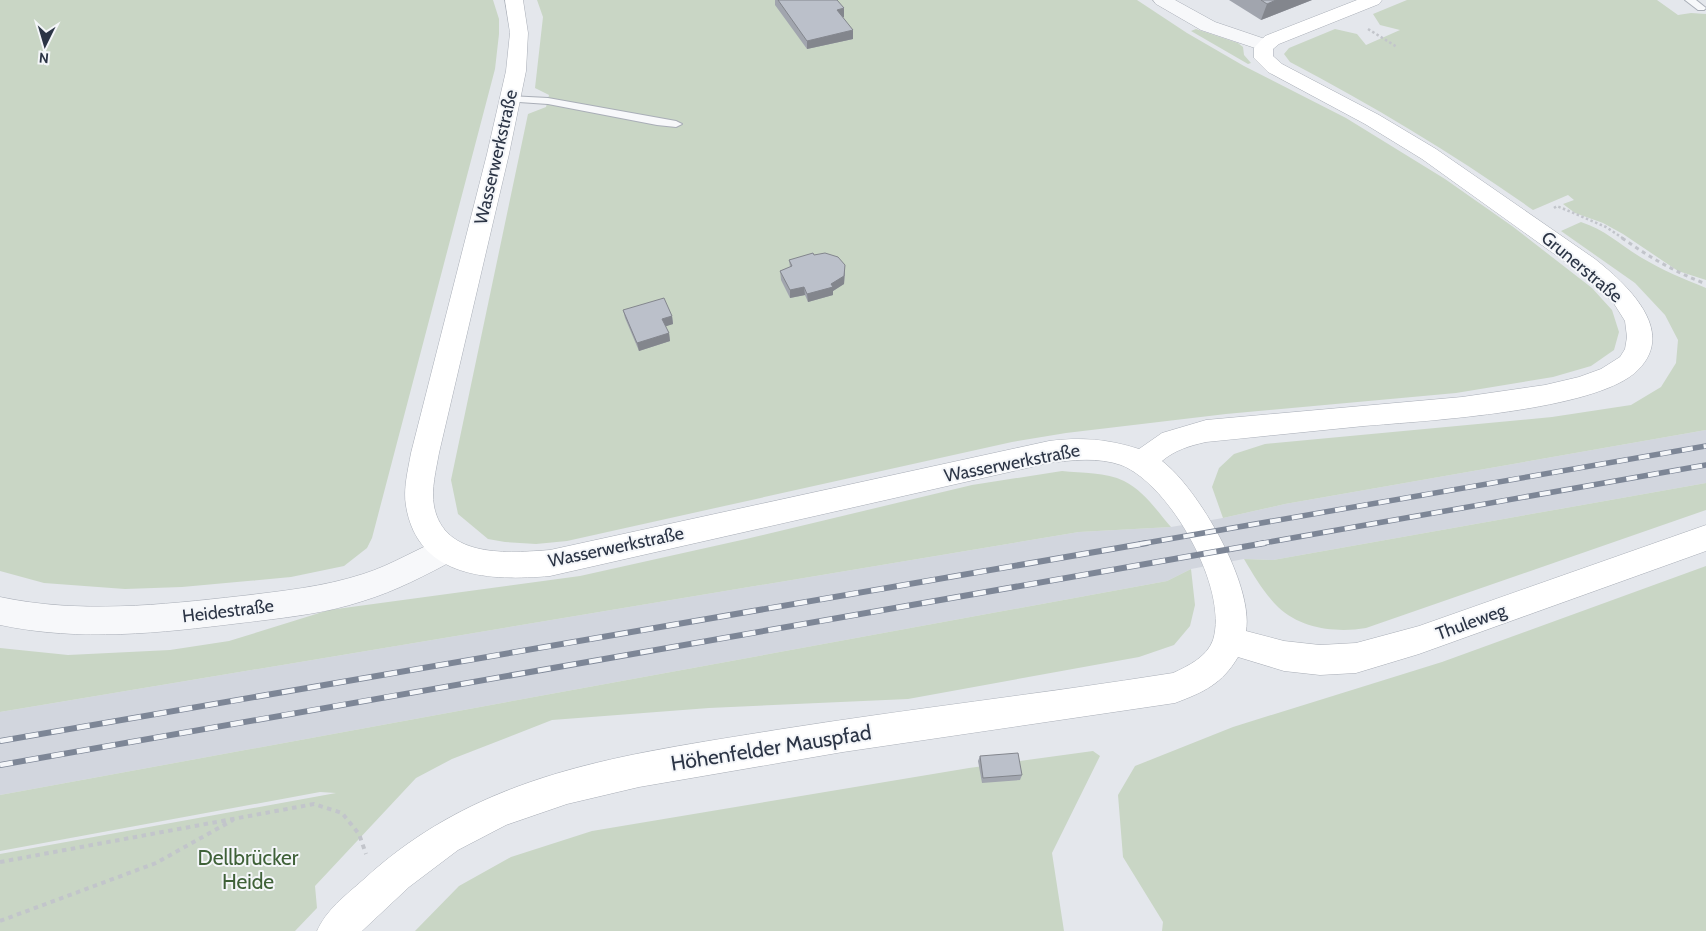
<svg xmlns="http://www.w3.org/2000/svg" width="1706" height="931" viewBox="0 0 1706 931" font-family="Cabin,sans-serif">
	<style>
		.built { fill: #d2d6de }
		.green { fill: #c9d6c5 }
		.lines { fill: none; stroke-linecap: round; stroke-linejoin: round }
		.lane-casing { stroke: #a9aeb7; stroke-width: 2 }
		.street-casing { stroke: #a9aeb7; stroke-width: 1 }
		.secondary-casing { stroke: #a9aeb7; stroke-width: 1 }
		.path-far2 { stroke: #c2c5cb; stroke-width: 2.5; stroke-dasharray: 2.5 2.5; stroke-linecap: butt }
		.path-far1 { stroke: #c2c5cb; stroke-width: 3; stroke-dasharray: 4 4; stroke-linecap: butt }
		.path { stroke: #c2c5cb; stroke-width: 4; stroke-dasharray: 4.5 4.5; stroke-linecap: butt }
		.lane { fill: #f7f8fa; fill-rule: evenodd }
		.street { fill: #f7f8fa; fill-rule: evenodd }
		.secondary { fill: #fff; fill-rule: evenodd }
		.rail-far1-casing { stroke: #7d8696; stroke-width: 5.5 }
		.rail-casing { stroke: #7d8696; stroke-width: 6 }
		.rail-far1 { stroke: #f4f6f9; stroke-width: 4; stroke-dasharray: 11; stroke-linecap: butt }
		.rail { stroke: #f4f6f9; stroke-width: 4.5; stroke-dasharray: 13; stroke-linecap: butt }
		.wall { fill: #a1a5ae }
		.shaded-wall { fill: #83868d }
		.building { fill: #bbc0ca; stroke: #83868d }
		.labels { text-anchor: middle; stroke-width: 4; stroke-linejoin: round; paint-order: stroke }
		.street-label { font-size: 18px; fill: #2b3445; stroke: #f4f6f9 }
		.near-street-label { font-size: 21px; fill: #2b3445; stroke: #f4f6f9 }
		.near-park-label { font-size: 21px; fill: #3f6138; stroke: #f4f6f9 }
	</style>
	<rect width="100%" height="100%" fill="#e4e7ec"/>
	<path class="built" d="M1706 430V483L1273 560 1244 559 1191 569 1167 581 0 795V712L1079 532 1171 527 1223 518 1285 504Z"/>
	<path class="green" d="M0 0H493L499 19V34L495 69 372 538 367 548 344 566 291 577 182 587 125 589 44 583 0 571Z
		M537 0H1137L1187 33 1244 66 1346 118 1445 179 1512 226 1592 288 1612 310 1619 332 1614 350 1591 366 1553 377 1456 393 1226 414 1066 433 1012 442 567 541 536 544 505 542 488 539 458 514 451 480 528 114 546 107 549 95 535 88 543 17Z
		M1407 0H1657L1678 15 1691 13 1706 14V280L1678 271 1623 234 1603 223 1575 213 1563 204 1574 200 1568 195 1533 210C1455 155 1374 106 1290 62L1284 54 1289 48 1335 29 1357 34 1366 45 1400 30 1380 25 1373 14Z
		M1196 29 1238 43 1243 47 1244 55 1251 63 1248 64 1191 31Z
		M1581 222C1606 230 1620 245 1642 258 1662 270 1684 279 1706 288V430L1285 504 1223 518 1212 487 1219 468 1234 454 1265 444 1552 417 1631 405 1661 387 1676 363 1678 340 1665 315 1635 283 1561 231Z
		M1062 471C1082 473 1106 472 1124 481 1144 491 1157 511 1171 527L1079 532 0 712V648L68 655 170 650 229 641 329 610 580 576 746 539 972 485Z
		M1706 483V510L1366 628C1337 633 1301 629 1278 607 1264 593 1254 576 1244 559L1273 560Z
		M1706 566V931H1162L1163 922 1123 857 1118 795 1135 766 1233 727 1442 662Z
		M1191 569 1195 605 1190 626 1174 645 1139 657 908 699 709 708 552 720 452 759 416 778 315 886 317 908 295 931H0V854L336 793 320 792 0 851V795L1167 581Z
		M1093 751 1100 756 1052 853 1064 931H415L459 886 511 857 592 831 969 768Z"/>
	<g class="lines">
		<g class="lane-casing">
			<path id="lane" d="M1685 0H1696L1706 8 1704 10H1698Z
				M509 96 548 98 676 121 682 124 676 127 657 125 548 104 505 101 504 99Z"/>
		</g>
		<g class="street-casing">
			<path id="street" d="M1153 0H1175L1215 22 1271 41 1273 45 1271 49 1264 51 1201 30 1156 4Z
				M446 537 456 541 461 550 456 559C426 575 396 591 363 601 324 614 282 618 241 623 160 633 81 642 0 625V597C80 614 160 605 241 596 282 591 323 587 363 574 392 565 418 548 446 537Z"/>
		</g>
		<g class="secondary-casing">
			<path id="secondary" d="M505 0H523L528 33 526 71 509 154 439 453C436 470 431 489 434 506 444 559 509 553 550 550L1049 441C1081 437 1108 439 1139 449L1162 433 1206 420 1462 397 1545 385 1579 377 1601 369 1620 357 1625 349 1627 337 1625 321 1613 302 1578 271 1422 159 1365 124 1268 72 1254 58V48L1265 36 1357 0H1382L1379 4 1279 44 1273 49V56L1282 64 1379 115 1436 149 1595 259C1625 283 1678 330 1638 370 1598 411 1424 421 1364 426 1311 431 1259 437 1206 442 1189 446 1175 450 1162 461 1198 488 1254 585 1246 631L1284 641 1320 645 1356 643 1419 626 1706 525V551L1419 654 1356 673 1320 675 1284 671 1238 657C1222 684 1204 692 1175 703L843 752 639 787 567 804 506 825 458 850 409 887 362 931H317C326 910 346 895 363 880 481 771 624 755 776 730 908 709 1041 694 1173 673 1188 666 1207 657 1213 640 1229 589 1170 484 1121 465 1098 457 1072 460 1049 463L550 576C491 581 418 579 406 506 403 489 408 470 411 453L487 154 506 71 510 33Z"/>
		</g>
		<path class="path-far2" d="M1368 29 1397 47
			M1554 208 1557 206 1606 227 1624 239"/>
		<path class="path-far1" d="M1622 238C1649 257 1675 272 1706 284"/>
		<path class="path" d="M0 862 314 804 342 813 359 834 366 854
			M0 921 156 863 233 820"/>
		<use href="#lane" class="lane"/>
		<use href="#street" class="street"/>
		<use href="#secondary" class="secondary"/>
		<g class="rail-far1-casing">
			<path id="rail-far1" d="M1140 544 1706 446
				M1258 544 1706 465"/>
		</g>
		<g class="rail-casing">
			<path id="rail" d="M0 741 1147 543
				M0 765 1265 543"/>
		</g>
		<use href="#rail-far1" class="rail-far1"/>
		<use href="#rail" class="rail"/>
	</g>
	<path class="wall" d="M775 0H837L844 17H843L853 39 807 49 775 5Z
		M1229 0H1312L1261 20Z
		M814 255 845 273 844 284 833 291V295L808 302 805 295 790 298 781 280 780 271 790 267 789 260Z
		M623 310 672 316 673 324 665 326 669 333 670 341 639 351 625 318Z
		M980 756 1022 775 1020 780 982 783 978 761Z"/>
	<path class="shaded-wall" d="M1276 0H1312L1261 20 1267 4Z
		M844 8V17L837 18V10Z
		M853 30V39L807 49V41Z
		M845 265 844 284 833 291V295L808 302 807 294Z
		M804 287 805 295 790 298V290Z
		M672 316 673 324 664 327 662 319Z
		M669 333 670 341 639 351 637 343Z"/>
	<path class="building" d="M778 0H837L844 8 837 10 853 30 807 41Z
		M1261 0H1276L1267 4Z
		M813 253 814 255 825 253 838 257 845 265 844 276 831 284 833 287 807 294 804 287 790 290 780 271 792 266 789 260Z
		M664 298 672 316 662 319 669 333 637 343 623 310Z
		M1018 753 1022 775 983 778 980 756Z"/>
	<g class="labels">
		<g class="street-label">
			<text transform="translate(496 157) rotate(-77)" y="6">Wasserwerkstraße</text>
			<text transform="translate(1582 267) rotate(40)" y="6">Grunerstraße</text>
			<text transform="translate(1012 463) rotate(-11)" y="6">Wasserwerkstraße</text>
			<text transform="translate(616 547) rotate(-12)" y="6">Wasserwerkstraße</text>
			<text transform="translate(228 611) rotate(-7)" y="6">Heidestraße</text>
			<text transform="translate(1471 622) rotate(-20)" y="6">Thuleweg</text>
		</g>
		<g class="near-street-label">
			<text transform="translate(771 748) rotate(-9)" y="7">Höhenfelder Mauspfad</text>
		</g>
		<g class="near-park-label">
			<text x="248" y="865">Dellbrücker<tspan x="248" dy="24">Heide</tspan></text>
		</g>
	</g>
	<g transform="translate(45 45) rotate(185)" stroke="#f4f6f9" stroke-width="4" paint-order="stroke">
	<path d="M0-4L9 19L0 12L-9 19Z" fill="#2b3445"/>
	<text y="-8" font-size="14" font-weight="bold" text-anchor="middle" fill="#2b3445">N</text>
	</g>
</svg>
